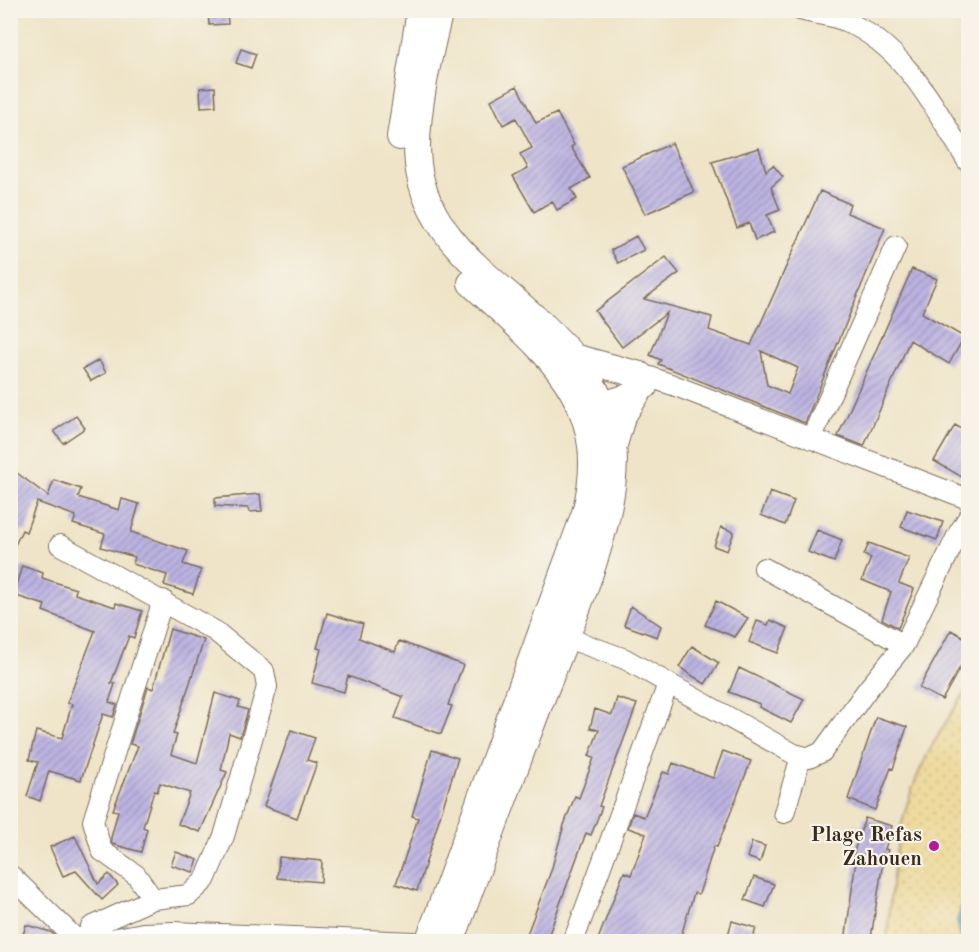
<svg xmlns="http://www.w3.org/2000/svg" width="979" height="952" viewBox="0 0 979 952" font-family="'Old Standard TT',serif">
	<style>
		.sand { fill: url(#sand-dots); stroke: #94825e; stroke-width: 1.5 }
		.water { fill: url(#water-waves); stroke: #42706f; stroke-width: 1.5 }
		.building { fill: url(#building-hatch); fill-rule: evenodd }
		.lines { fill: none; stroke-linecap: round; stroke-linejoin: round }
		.minor-casing { stroke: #7a6b5a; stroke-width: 22 }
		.major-casing { stroke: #7a6b5a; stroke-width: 28 }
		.minor { stroke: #fff; stroke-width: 20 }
		.major { stroke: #fff; stroke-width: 26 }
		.poi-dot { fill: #b5179e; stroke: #f7f3e8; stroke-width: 2 }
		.labels { text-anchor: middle; stroke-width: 4.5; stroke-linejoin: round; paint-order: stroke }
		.poi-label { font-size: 21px; font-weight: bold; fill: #3b2a1e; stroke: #f7f3e8; text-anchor: end }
	</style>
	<defs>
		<pattern id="sand-dots" width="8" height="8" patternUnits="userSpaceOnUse" patternTransform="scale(1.5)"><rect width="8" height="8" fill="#eeda9e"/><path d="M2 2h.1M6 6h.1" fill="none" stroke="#cdbb88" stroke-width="1.8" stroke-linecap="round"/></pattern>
		<pattern id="water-waves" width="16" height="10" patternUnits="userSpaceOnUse" patternTransform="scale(1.5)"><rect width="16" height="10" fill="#48b6c0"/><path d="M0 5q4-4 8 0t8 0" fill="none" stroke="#3d949b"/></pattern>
		<pattern id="building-hatch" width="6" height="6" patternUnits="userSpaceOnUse" patternTransform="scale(1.5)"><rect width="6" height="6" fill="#bcb4e2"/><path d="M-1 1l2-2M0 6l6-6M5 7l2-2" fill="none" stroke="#9a93b7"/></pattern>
	</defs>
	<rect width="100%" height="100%" fill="#f7f3e8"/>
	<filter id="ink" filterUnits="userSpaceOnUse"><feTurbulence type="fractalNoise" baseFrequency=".0167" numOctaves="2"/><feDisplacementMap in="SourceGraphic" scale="12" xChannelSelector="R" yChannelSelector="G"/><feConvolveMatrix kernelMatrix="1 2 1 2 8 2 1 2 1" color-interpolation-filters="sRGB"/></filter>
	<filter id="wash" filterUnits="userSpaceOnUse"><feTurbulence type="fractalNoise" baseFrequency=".008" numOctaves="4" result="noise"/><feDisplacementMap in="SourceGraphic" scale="24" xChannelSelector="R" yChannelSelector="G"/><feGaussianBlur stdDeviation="1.35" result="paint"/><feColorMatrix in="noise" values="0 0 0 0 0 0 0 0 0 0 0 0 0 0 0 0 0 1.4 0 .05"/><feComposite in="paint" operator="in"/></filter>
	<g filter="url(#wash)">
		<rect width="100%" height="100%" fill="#efe4c8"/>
		<path class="sand" d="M968 688V888L957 921 962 941 887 942C889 902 895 843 907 805 919 763 944 724 968 688Z"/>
		<path class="water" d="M968 888V941H962L957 921Z"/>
		<g id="blocks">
			<path class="building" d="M208 10H227L228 24 209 25Z
				M241 49 256 54 251 68 236 63Z
				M517 86 536 123 557 113 574 145 571 147 590 178 571 189 577 199 557 210 552 201 534 212 513 176 528 168 520 154 532 148 516 118 503 125 491 100Z
				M215 87 216 106 201 107 200 88Z
				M672 143 694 192 645 214 622 166Z
				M759 148 766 171 773 165 783 177 771 187 780 210 767 215 774 232 755 240 749 223 737 228 712 162Z
				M820 191 850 204 847 213 885 228 805 423 658 364 661 360 650 355 667 313 622 347 595 311 666 257 679 273 644 299 712 317 709 330 751 345ZM761 351 798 368 788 394 767 385Z
				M636 236 644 250 618 263 611 250Z
				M912 269 937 279 922 313 964 337 949 364 910 340 864 446 838 436Z
				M99 360 106 373 91 381 83 369Z
				M76 416 85 428 63 443 54 431Z
				M955 425 969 434V481L934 461Z
				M17 473 48 496 54 480 81 489 78 497 119 510 122 499 139 504 131 532 188 551 183 564 201 570 193 594 164 585 167 575 133 564 135 557 101 547 105 534 73 524 76 516 37 502 26 532 22 530 10 556V481Z
				M770 492 794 501 785 525 761 515Z
				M260 494 262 511 249 512 248 508 215 506V498Z
				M907 510 943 522 937 540 901 527Z
				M721 527 734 532 727 551 714 546Z
				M817 530 842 540 834 562 808 552Z
				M869 543 909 558 899 583 914 589 898 628 882 619 891 592 862 580 871 558 864 555Z
				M22 566 43 573 42 578 76 589 75 594 115 607 116 603 142 611 134 638 129 636 111 683 115 684 109 702 117 705 113 717 103 714 81 780 49 771 40 801 27 796 38 762 29 760 36 731 62 738 72 704 67 703 95 631 43 611 45 605 13 595Z
				M716 601 748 618 735 637 705 625Z
				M631 606 661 626 657 637 624 625Z
				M327 613 363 624 359 638 395 652 399 641 463 665 448 705 452 706 441 734 395 718 403 697 348 676 344 692 312 683 321 649 317 648Z
				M770 620 788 628 778 653 749 642 757 621 768 625Z
				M170 629 204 640 173 734 177 735 171 754 197 763 215 693 240 701 238 707 248 710 240 737 229 733 221 770 227 772 200 832 178 824 190 793 160 783 157 792 154 791 143 827 147 829 141 852 112 844 111 838 118 811 113 810 138 746 130 744 148 687 153 689Z
				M951 630 969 640V651L942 700 919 688Z
				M692 646 719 663 705 684 679 667Z
				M739 668 804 699 791 723 759 707 760 704 729 692Z
				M617 698 637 704 599 806 602 807 591 835 586 833 546 942H524L551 871 564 825 575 796 579 798 594 758 589 756 599 730 590 728 595 709 612 715Z
				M876 717 907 727 893 769 891 768 875 810 848 799Z
				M291 730 315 738 307 760 317 763 297 818 264 806Z
				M432 750 458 758 417 891 396 884 418 818 412 816Z
				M723 751 751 761 717 847 714 846 699 894 694 893 679 942H597L624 872 631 875 646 834 628 828 633 813 644 817 663 772 669 774 673 763 713 778Z
				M865 818 892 826 885 849 888 850 882 868 871 938 869 942H845L856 859 852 858Z
				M75 836 98 884 109 874 118 885 102 900 76 871 63 876 50 847Z
				M752 842 765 846 760 862 747 857Z
				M176 852 198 860 193 872 171 865Z
				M279 857 322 861 321 882 277 878Z
				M754 877 774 884 765 907 745 900Z
				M732 921 756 928 752 942H726Z
				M26 925 51 932 61 942H21Z"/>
		</g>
	</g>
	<g filter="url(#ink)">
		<use href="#blocks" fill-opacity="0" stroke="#7a6b5a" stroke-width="1.5"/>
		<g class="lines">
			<g class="minor-casing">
				<path id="minor" d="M800 10C815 14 832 15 845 21 906 47 935 109 968 162
					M628 375 650 377 673 385 968 499
					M589 406 647 388
					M811 439 896 246
					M60 545 215 631 264 671 267 687 224 836 205 880 189 895 153 899 91 927 84 942
					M764 568 904 645
					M565 637 625 659 794 754 809 758 822 752 867 690 904 645 958 534 968 518
					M784 813 801 757
					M10 875 79 942
					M153 899 136 875 102 851 93 821 163 600
					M96 942 143 933 173 932 412 942
					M573 942 668 684"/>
			</g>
			<g class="major-casing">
				<path id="major" d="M440 10C429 54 413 120 418 164 432 285 596 311 613 446 622 517 562 644 536 713 507 789 479 865 451 942
					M400 137 420 10
					M577 358 640 375
					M614 445 622 417 640 389
					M428 942 585 513C615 401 544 351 471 283"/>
			</g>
			<use href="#minor" class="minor"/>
			<use href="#major" class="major"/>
		</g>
	</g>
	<circle class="poi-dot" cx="934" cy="846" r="6"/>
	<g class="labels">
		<g class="poi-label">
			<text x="922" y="841">Plage Refas<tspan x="922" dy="24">Zahouen</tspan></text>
		</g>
	</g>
	<rect width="979" height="952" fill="none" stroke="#f7f3e8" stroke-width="36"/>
</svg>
